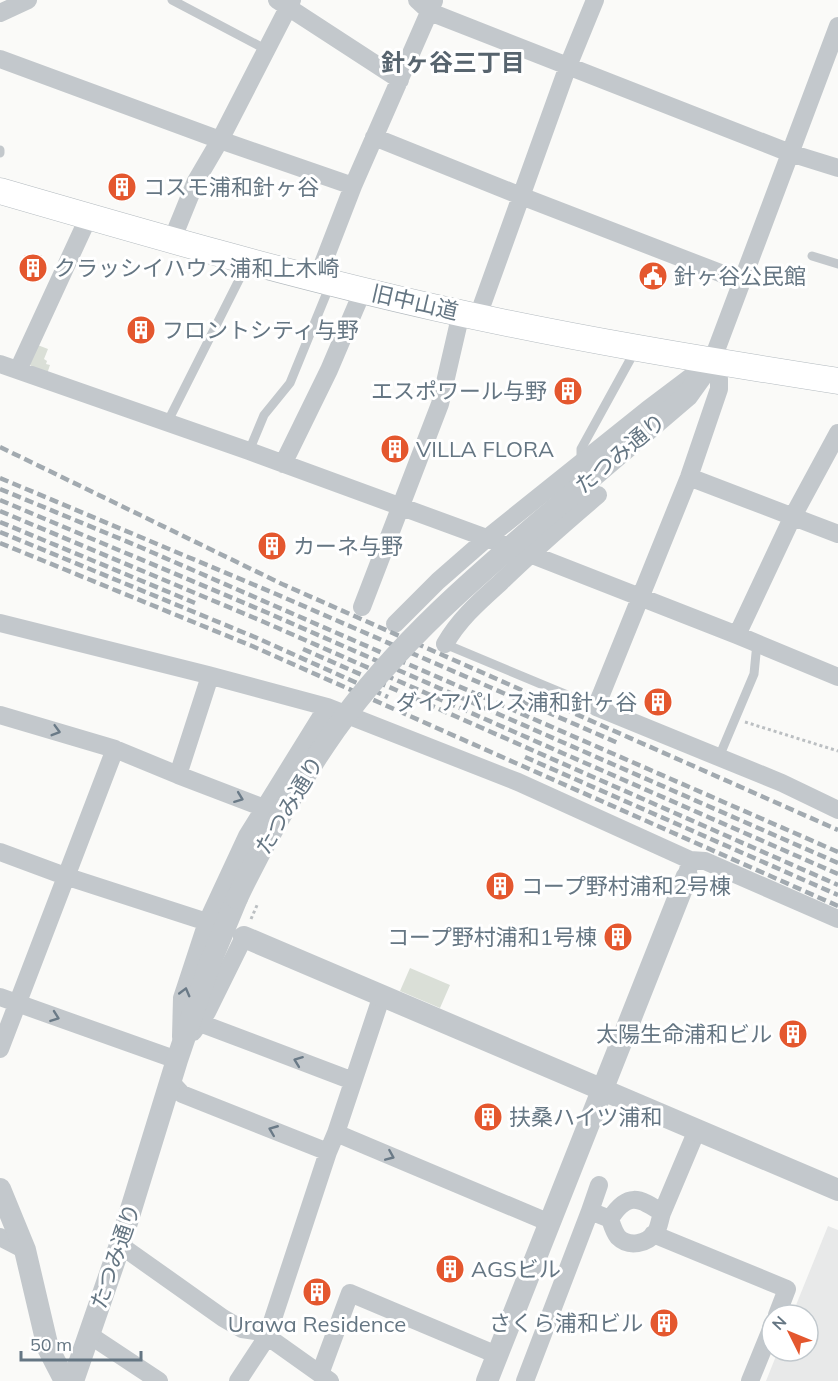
<svg xmlns="http://www.w3.org/2000/svg" width="838" height="1381" viewBox="0 0 838 1381" font-family="Mulish,'Noto Sans JP',sans-serif">
	<style>
		.built { fill: #e8e9e9 }
		.green { fill: #dadfd7 }
		.lines { fill: none; stroke-linecap: round; stroke-linejoin: round }
		.secondary-casing { stroke: #b3babf; stroke-width: 27 }
		.path { stroke: #bbbfc2; stroke-width: 3; stroke-dasharray: 3 3; stroke-linecap: butt }
		.service { stroke: #c3c8cc; stroke-width: 9 }
		.minor { stroke: #c3c8cc; stroke-width: 18 }
		.tertiary { stroke: #c3c8cc; stroke-width: 22 }
		.secondary { stroke: #fff; stroke-width: 26 }
		.rail { stroke: #a2aab0; stroke-width: 4.5; stroke-dasharray: 9 4.5; stroke-linecap: butt }
		.tertiary-bridge { stroke: #c3c8cc; stroke-width: 22 }
		.oneway { stroke: #6a7a87 }
		.labels { text-anchor: middle; stroke-width: 6; stroke-linejoin: round; paint-order: stroke }
		.poi-label { font-size: 22px; fill: #657683; stroke: #fff; text-anchor: start }
		.street-label { font-size: 22px; fill: #657683; stroke: #fff }
		.neighbourhood-label { font-size: 24px; font-weight: bold; fill: #57646e; stroke: #fff }
	</style>
	<rect width="100%" height="100%" fill="#fafaf8"/>
	<path class="built" d="M828 1226 838 1230V1381H766L778 1351H808V1315H792Z"/>
	<path class="green" d="M35 344 48 349 44 359 47 361 46 364 50 365 47 374 33 370 27 359Z
		M410 968 450 985 440 1008 400 991Z"/>
	<g class="lines">
		<g class="secondary-casing">
			<path id="secondary" d="M0 191C145 233 290 275 437 308 570 338 704 360 838 381"/>
		</g>
		<path class="path" d="M745 722 838 751
			M251 919 258 903"/>
		<path class="service" d="M172 0 265 49
			M0 150V153
			M812 256 838 264
			M167 423 247 264
			M249 451 264 415 290 383 330 285
			M585 460 581 456V449L636 349
			M445 644 596 707
			M719 757 754 674 757 643"/>
		<path class="minor" d="M277 0 400 80
			M417 0 430 12 790 153 838 168
			M0 13 28 0
			M0 59 220 140 353 186
			M374 137 521 196 741 281
			M172 240 196 181 220 140 292 0
			M317 279 353 186 434 1
			M478 316 568 66 595 0
			M712 361 719 379V389L689 477 596 707 782 783 838 810
			M0 364 249 451 530 554 737 635 838 677
			M18 370 89 216
			M283 464 329 370 363 290
			M689 477 838 534
			M362 607 440 404 461 313
			M0 623 208 675 327 707 518 782 690 860 687 876
			M395 624 438 581 486 539 647 410 712 361 838 26
			M737 635 792 518 838 433
			M445 644C459 619 480 601 501 582 532 552 565 523 598 495
			M0 715 115 749 178 775 264 808
			M178 775 210 676
			M0 852 65 876 207 922
			M690 860 705 861 838 919
			M0 997 177 1060
			M200 1023 353 1081
			M193 1032 207 1012 244 937
			M181 1037 182 998 207 922 247 836 327 707
			M0 1049 115 749
			M170 1081 182 1094 328 1152
			M336 1133 550 1223
			M590 1211 599 1185
			M662 1213C660 1219 659 1227 656 1232 647 1244 629 1248 618 1237 614 1232 612 1225 610 1219 627 1192 639 1197 662 1213L697 1130
			M653 1234 787 1289 777 1315
			M0 1237 25 1250
			M120 1245 223 1318 242 1329 261 1332 330 1381
			M88 1334 159 1381
			M320 1374 350 1293 497 1355
			M238 1381 267 1337 328 1152 336 1133 382 995
			M525 1381 590 1211 610 1219
			M750 1381 772 1327"/>
		<path class="tertiary" d="M577 490 687 396 712 361
			M244 937 838 1190
			M0 1189 25 1250 48 1348 65 1381
			M73 1381 120 1245 177 1060 210 963 237 898
			M487 1381 687 876"/>
		<use href="#secondary" class="secondary"/>
		<path class="rail" d="M0 447 282 584 838 830
			M0 478 276 594 618 743
			M0 489 140 547 838 852
			M0 500 268 613 838 863
			M0 511 264 622 838 874
			M0 522 195 603
			M0 532 257 638 388 697
			M0 543 252 646 838 906
			M303 649 838 885
			M525 757 838 895"/>
		<path class="tertiary-bridge" d="M237 898C265 839 298 783 335 730 401 637 491 563 577 490"/>
	</g>
	<defs><path id="oneway-chevron" d="M-2-3.5L2.5 0L-2 3.5" fill="none" stroke-width="1.6" stroke-linecap="round" stroke-linejoin="round" transform="scale(1.5)"/></defs>
	<g class="oneway">
		<use href="#oneway-chevron" transform="translate(56 731) rotate(16)"/>
		<use href="#oneway-chevron" transform="translate(239 798) rotate(21)"/>
		<use href="#oneway-chevron" transform="translate(185 992) rotate(-75)"/>
		<use href="#oneway-chevron" transform="translate(55 1017) rotate(20)"/>
		<use href="#oneway-chevron" transform="translate(298 1061) rotate(-159)"/>
		<use href="#oneway-chevron" transform="translate(273 1130) rotate(-158)"/>
		<use href="#oneway-chevron" transform="translate(390 1156) rotate(23)"/>
	</g>
	<defs>
		<g id="building-disc" transform="scale(1.5)"><circle r="9.5" fill="#e4572e" stroke="#fff"/><path d="M-4-6H4V6H1V3H-1V6H-4ZM-2.5-4.3h1.7v1.8h-1.7ZM.8-4.3h1.7v1.8H.8ZM-2.5-1h1.7V.8h-1.7ZM.8-1h1.7V.8H.8Z" fill="#fff"/></g>
		<g id="civic-disc" transform="scale(1.5)"><circle r="9.5" fill="#e4572e" stroke="#fff"/><path d="M-.6-6.5H3V-4.5H.6V-3L4-1V1h2V6H-6V1h2V-1L-.6-3ZM-1.2 2.5V6h2.4V2.5Z" fill="#fff"/></g>
	</defs>
	<g fill-rule="evenodd">
		<use href="#building-disc" x="122" y="187"/>
		<use href="#building-disc" x="33" y="268"/>
		<use href="#civic-disc" x="653" y="276"/>
		<use href="#building-disc" x="141" y="330"/>
		<use href="#building-disc" x="568" y="391"/>
		<use href="#building-disc" x="395" y="449"/>
		<use href="#building-disc" x="272" y="546"/>
		<use href="#building-disc" x="658" y="702"/>
		<use href="#building-disc" x="500" y="886"/>
		<use href="#building-disc" x="618" y="937"/>
		<use href="#building-disc" x="793" y="1034"/>
		<use href="#building-disc" x="488" y="1117"/>
		<use href="#building-disc" x="450" y="1269"/>
		<use href="#building-disc" x="317" y="1292"/>
		<use href="#building-disc" x="664" y="1323"/>
	</g>
	<g class="labels">
		<g class="poi-label">
			<text x="143" y="195">コスモ浦和針ヶ谷</text>
			<text x="54" y="276">クラッシイハウス浦和上木崎</text>
			<text x="674" y="284">針ヶ谷公民館</text>
			<text x="162" y="338">フロントシティ与野</text>
			<text x="547" y="399" text-anchor="end">エスポワール与野</text>
			<text x="416" y="457">VILLA FLORA</text>
			<text x="293" y="554">カーネ与野</text>
			<text x="637" y="710" text-anchor="end">ダイアパレス浦和針ヶ谷</text>
			<text x="521" y="894">コープ野村浦和2号棟</text>
			<text x="597" y="945" text-anchor="end">コープ野村浦和1号棟</text>
			<text x="772" y="1042" text-anchor="end">太陽生命浦和ビル</text>
			<text x="509" y="1125">扶桑ハイツ浦和</text>
			<text x="471" y="1277">AGSビル</text>
			<text x="643" y="1331" text-anchor="end">さくら浦和ビル</text>
			<text x="317" y="1332" text-anchor="middle">Urawa Residence</text>
		</g>
		<g class="street-label">
			<text transform="translate(415 302) rotate(13)" y="8">旧中山道</text>
			<text transform="translate(620 453) rotate(-40)" y="8">たつみ通り</text>
			<text transform="translate(289 805) rotate(-59)" y="8">たつみ通り</text>
			<text transform="translate(115 1256) rotate(-71)" y="8">たつみ通り</text>
		</g>
		<g class="neighbourhood-label">
			<text x="453" y="71">針ヶ谷三丁目</text>
		</g>
	</g>
	<g transform="translate(790 1333) rotate(313)"><circle r="28" fill="#ffffff" stroke="#c1c8cd" stroke-width="1.5"/>
	<path d="M0-4.5L10 22L0 15L-10 22Z" fill="#e4572e"/>
	<text y="-9" font-size="16" font-weight="bold" text-anchor="middle" fill="#657683">N</text>
	</g>
	<path d="M21 1351v9h120v-9" fill="none" stroke="#657683" stroke-width="3"/>
	<text x="30" y="1351" font-size="18" fill="#657683" stroke="#ffffff" stroke-width="4.5" paint-order="stroke">50 m</text>
</svg>
